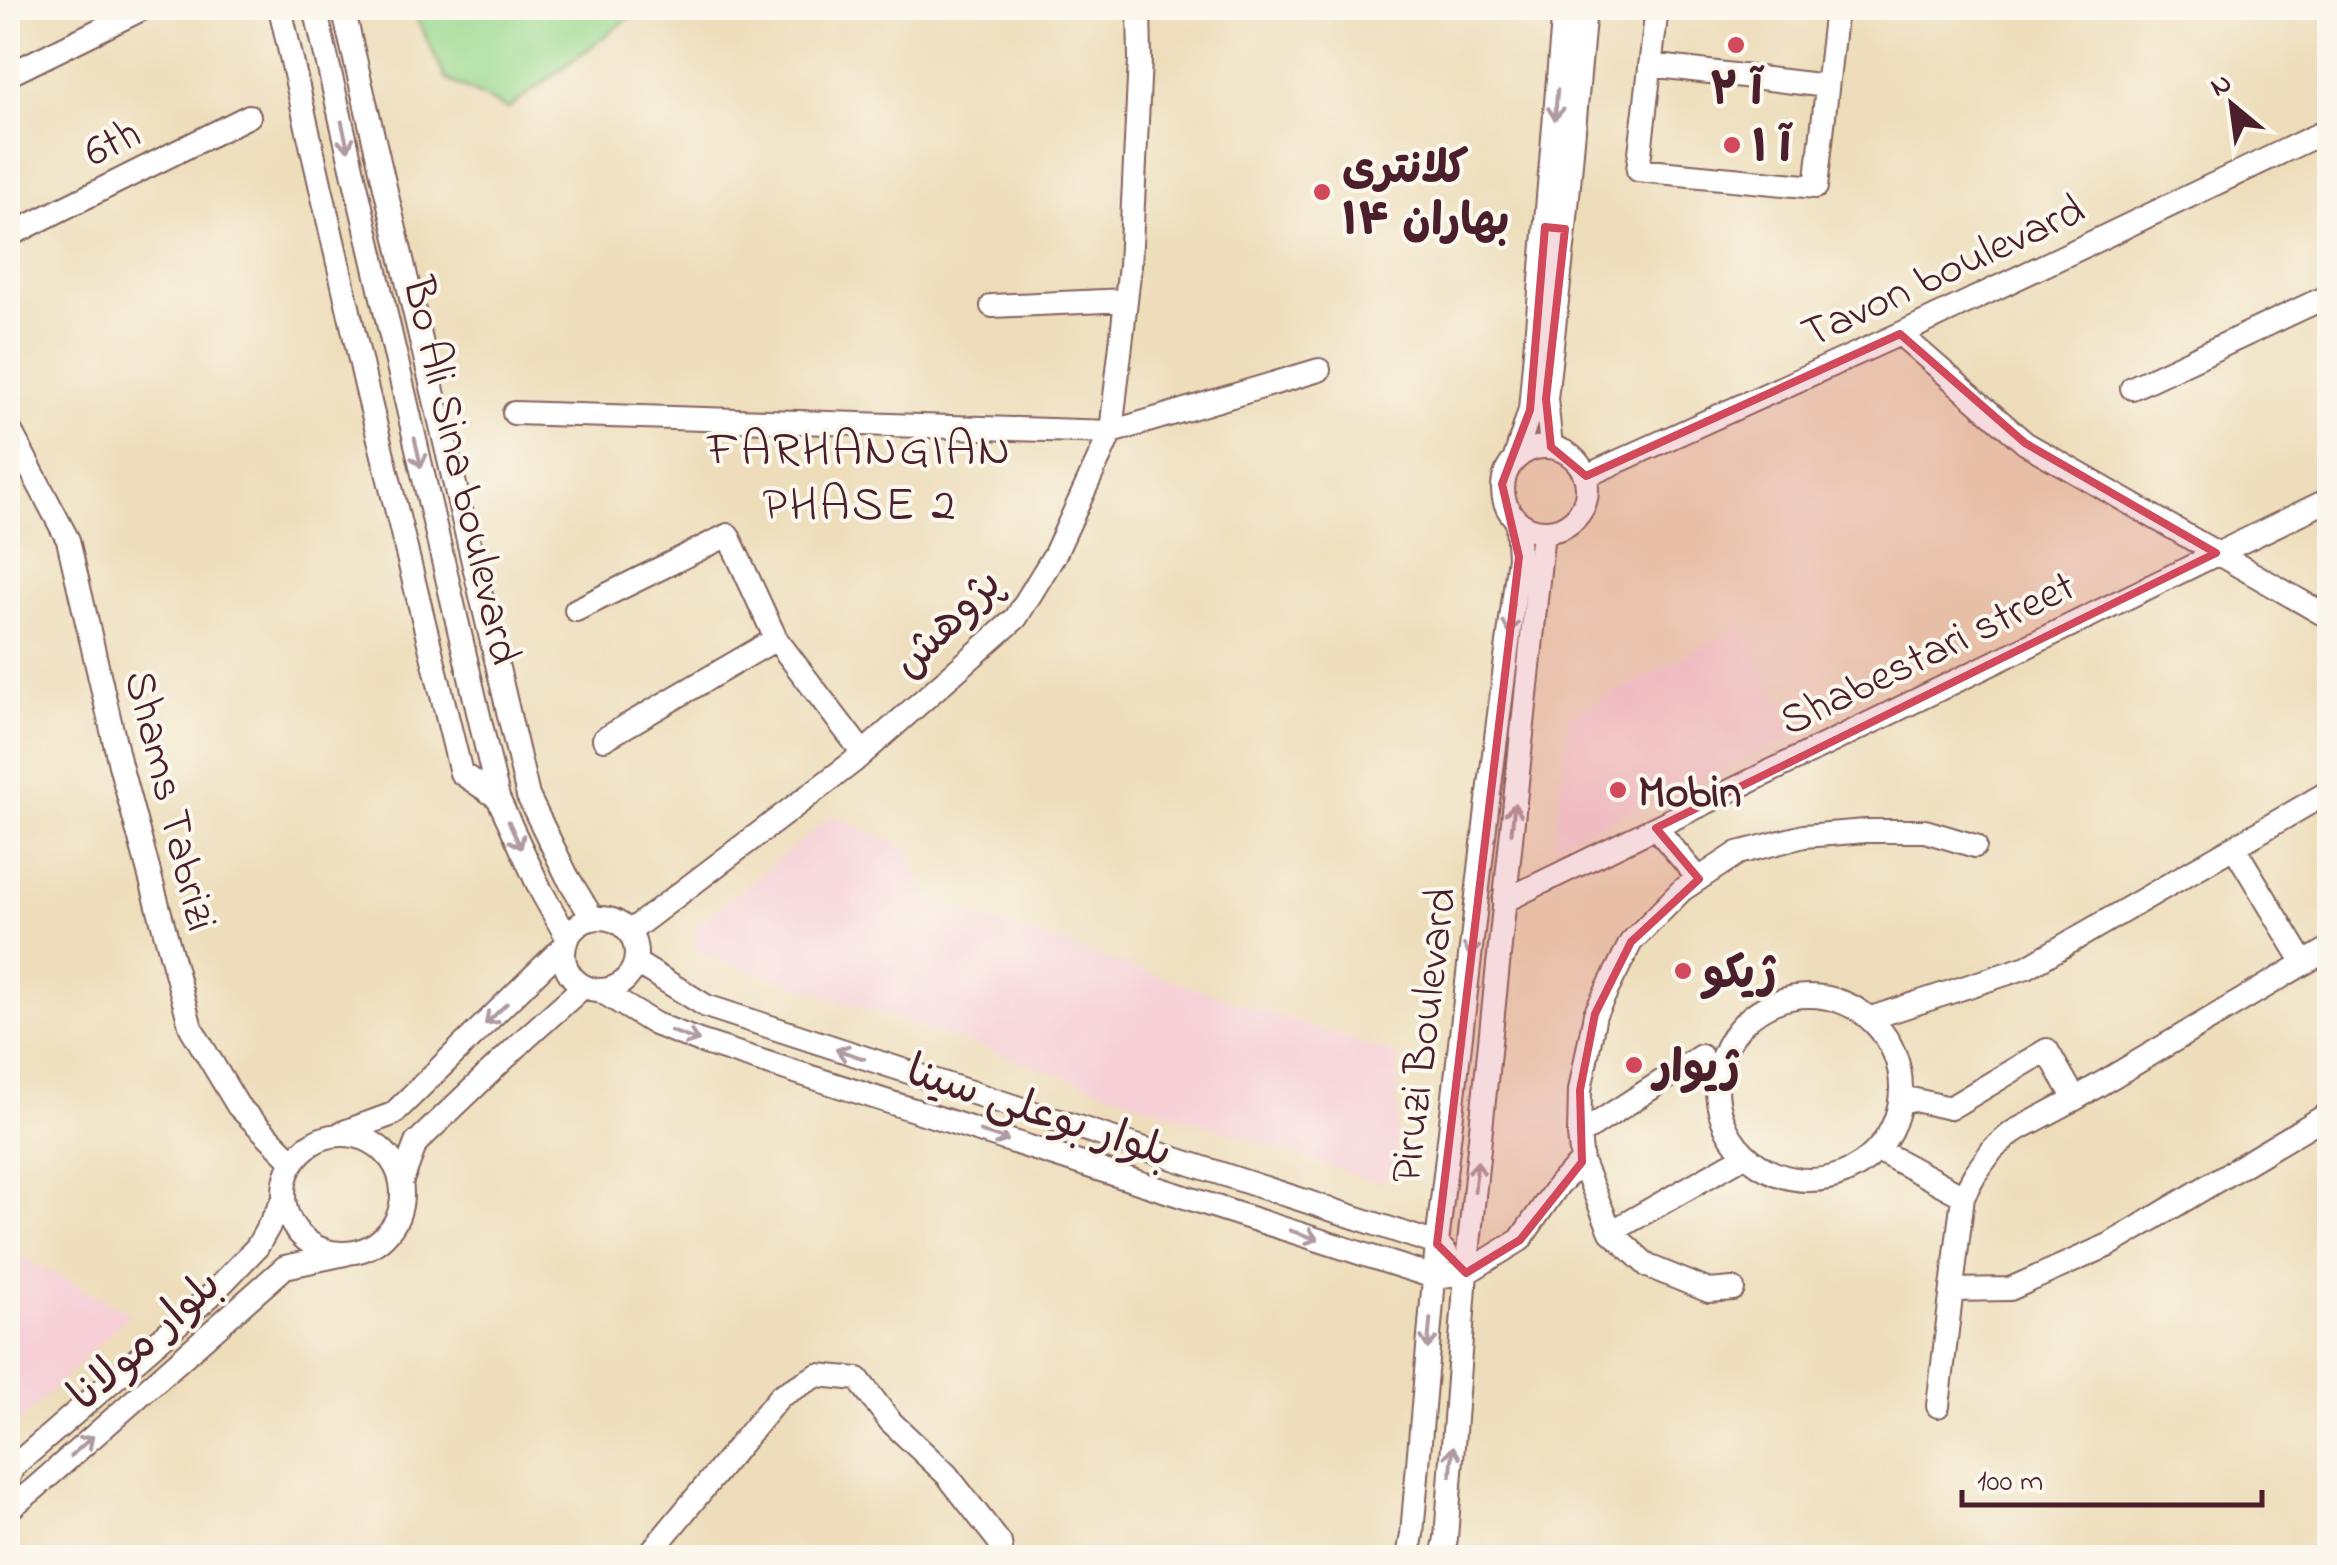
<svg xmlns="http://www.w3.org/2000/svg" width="2337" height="1565" viewBox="0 0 2337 1565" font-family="'Indie Flower','Playpen Sans Arabic',sans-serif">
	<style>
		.built { fill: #f6cfd7 }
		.green { fill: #9bda90; stroke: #727c5e; stroke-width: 2.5 }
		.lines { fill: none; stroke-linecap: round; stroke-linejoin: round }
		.minor-casing { stroke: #83625d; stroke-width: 26 }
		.minor { stroke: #fff; stroke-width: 22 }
		.oneway { stroke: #ae9aa0 }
		.marked { fill: #d1495b; fill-opacity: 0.2; stroke: #d1495b; stroke-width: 8; stroke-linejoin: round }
		.poi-dot { fill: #d1495b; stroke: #fbf7ec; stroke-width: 4 }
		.labels { text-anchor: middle; stroke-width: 8; stroke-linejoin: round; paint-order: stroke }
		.poi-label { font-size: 45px; font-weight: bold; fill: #4a1f2b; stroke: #fbf7ec; text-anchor: start }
		.street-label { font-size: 45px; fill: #4a1f2b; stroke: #fbf7ec }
		.neighbourhood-label { font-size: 48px; letter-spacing: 2.5px; fill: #4a1f2b; stroke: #fbf7ec }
	</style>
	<rect width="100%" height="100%" fill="#fbf7ec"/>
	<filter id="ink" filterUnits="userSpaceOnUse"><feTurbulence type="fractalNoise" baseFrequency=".01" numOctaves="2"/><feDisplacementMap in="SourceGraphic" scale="20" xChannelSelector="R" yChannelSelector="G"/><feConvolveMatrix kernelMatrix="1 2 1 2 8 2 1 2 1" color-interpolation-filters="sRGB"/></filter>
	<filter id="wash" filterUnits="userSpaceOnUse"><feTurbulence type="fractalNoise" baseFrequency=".0048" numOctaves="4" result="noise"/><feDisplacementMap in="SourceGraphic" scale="40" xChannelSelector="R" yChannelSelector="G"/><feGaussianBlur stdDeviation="2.25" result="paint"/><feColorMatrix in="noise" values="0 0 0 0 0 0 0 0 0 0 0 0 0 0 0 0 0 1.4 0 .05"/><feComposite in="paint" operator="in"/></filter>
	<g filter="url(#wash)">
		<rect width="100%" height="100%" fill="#edddba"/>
		<path class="built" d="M1741 627 1796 735 1554 845 1569 716Z
			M831 816 907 848 928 900 1399 1056 1397 1104 1398 1171 1378 1183 693 950 695 928Z
			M8 1250 130 1313 8 1434Z"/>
		<path class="green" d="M412 8H642L508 109 446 79Z"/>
	</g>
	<g filter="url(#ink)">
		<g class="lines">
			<g class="minor-casing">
				<path id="minor" d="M280 8 366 386 461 773 498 798
					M315 8 498 798 541 891 568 939
					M343 8 528 796 567 876 593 919
					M1657 8 1638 170 1816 187 1836 8
					M1650 65 1827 86
					M8 75 144 8
					M8 236 249 116
					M992 306 1126 300
					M1900 334 2025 443 2330 618
					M2132 388 2330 295
					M514 413 1111 432 1319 370
					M8 426 68 540 120 765 191 1028 238 1106 293 1161
					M1503 489a42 42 0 1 1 84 0a42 42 0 1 1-84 0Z
					M1551 447 1546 399 1565 229 1585 8
					M1515 458 1530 410 1564 8
					M1586 476 1900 334 2330 129
					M576 610 728 535 776 639
					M604 739 776 639 863 753
					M1656 828 1699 879
					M2234 847 2304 963
					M1504 901 2330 499
					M564 954a36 36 0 1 1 72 0a36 36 0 1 1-72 0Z
					M629 932 853 762 1016 618 1055 554 1111 432 1130 265 1140 59 1139 8
					M635 962 706 1006 1437 1244 1446 1253
					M599 990 655 1024 699 1041 1434 1277 1466 1273 1520 1240 1559 1184 1582 1162
					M1717 1088a92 92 0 1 1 184 0a92 92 0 1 1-184 0Z
					M1871 1018 2027 967 2330 791
					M1902 1097 1950 1108 2047 1050 2075 1099
					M341 1133 393 1114 565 945
					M1579 1135 1701 1056
					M284 1194a59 59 0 1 1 118 0a59 59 0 1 1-118 0Z
					M1878 1150 1963 1196
					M401 1183 416 1143 526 1038 584 986
					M1611 1232 1746 1155
					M1733 1289 1709 1291 1648 1266 1611 1232 1582 1162 1579 1135 1580 1090 1595 1014 1631 942 1682 890 1738 853 1804 836 1866 831H1925L1975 846
					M1952 1290 2010 1289 2109 1245 2330 1113
					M1938 1406 1963 1196 1975 1174 1993 1149 2013 1132 2075 1099 2330 948
					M8 1478 13 1467 210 1296 257 1247 283 1201
					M8 1510 34 1489 285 1267 345 1254
					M646 1558 780 1396 818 1375 858 1379 890 1421 947 1475 1000 1543 1002 1558
					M1408 1558 1412 1534 1437 1244 1487 809 1519 557 1517 522
					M1442 1558 1446 1538 1466 1273 1543 532"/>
			</g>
			<use href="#minor" class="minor"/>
		</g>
		<defs><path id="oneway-shaft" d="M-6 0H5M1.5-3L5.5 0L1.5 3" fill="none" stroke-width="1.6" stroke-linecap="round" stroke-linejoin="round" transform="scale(2.5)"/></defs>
		<g class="oneway">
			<use href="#oneway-shaft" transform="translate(1556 105) rotate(95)"/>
			<use href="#oneway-shaft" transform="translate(345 136) rotate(77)"/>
			<use href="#oneway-shaft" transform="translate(418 453) rotate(77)"/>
			<use href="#oneway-shaft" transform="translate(1511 619) rotate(97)"/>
			<use href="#oneway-shaft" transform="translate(1513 818) rotate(-84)"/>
			<use href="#oneway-shaft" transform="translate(515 835) rotate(65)"/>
			<use href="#oneway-shaft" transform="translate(1472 942) rotate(97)"/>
			<use href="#oneway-shaft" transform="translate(496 1014) rotate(136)"/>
			<use href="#oneway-shaft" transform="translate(685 1036) rotate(20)"/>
			<use href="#oneway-shaft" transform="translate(850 1054) rotate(-162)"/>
			<use href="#oneway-shaft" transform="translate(994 1136) rotate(18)"/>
			<use href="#oneway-shaft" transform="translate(1476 1176) rotate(-84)"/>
			<use href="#oneway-shaft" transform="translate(1304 1235) rotate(18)"/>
			<use href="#oneway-shaft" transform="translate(1429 1334) rotate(95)"/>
			<use href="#oneway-shaft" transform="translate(82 1446) rotate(-42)"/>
			<use href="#oneway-shaft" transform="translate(1452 1461) rotate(-85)"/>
		</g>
	</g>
	<path class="marked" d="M1545 227 1565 229 1546 399 1551 447 1586 476 1900 334 2025 443 2216 553 1656 828 1699 879 1631 942 1595 1014 1580 1090 1582 1162 1520 1240 1466 1273 1437 1244 1519 557 1502 484 1530 410Z"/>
	<g class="poi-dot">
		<circle cx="1736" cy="45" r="10"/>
		<circle cx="1732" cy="145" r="10"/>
		<circle cx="1322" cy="192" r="10"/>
		<circle cx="1618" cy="790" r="10"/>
		<circle cx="1683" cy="971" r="10"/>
		<circle cx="1634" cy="1065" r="10"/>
	</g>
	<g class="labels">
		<g class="poi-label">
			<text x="1736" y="104" text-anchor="middle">آ ۲</text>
			<text x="1752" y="161">آ ۱</text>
			<text x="1342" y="182">کلانتری<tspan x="1342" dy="52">۱۴ بهاران</tspan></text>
			<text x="1638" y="806">Mobin</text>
			<text x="1703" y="987">ژیکو</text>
			<text x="1654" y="1081">ژیوار</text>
		</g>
		<g class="street-label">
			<text transform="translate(111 140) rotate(-26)" y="16">6th</text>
			<text transform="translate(1942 269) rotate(-25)" y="16">Tavon boulevard</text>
			<text transform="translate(464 470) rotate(77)" y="16">Bo Ali Sina boulevard</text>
			<text transform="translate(945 621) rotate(-45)" y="16">پژوهش</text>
			<text transform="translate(1926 651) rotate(-26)" y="16">Shabestari street</text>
			<text transform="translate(173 800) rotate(76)" y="16">Shams Tabrizi</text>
			<text transform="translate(1421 1035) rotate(-83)" y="16">Piruzi Boulevard</text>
			<text transform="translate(1040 1109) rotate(18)" y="16">بلوار بوعلی سینا</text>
			<text transform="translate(143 1338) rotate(-42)" y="16">بلوار مولانا</text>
		</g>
		<g class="neighbourhood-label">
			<text x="860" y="464">FARHANGIAN<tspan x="860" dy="55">PHASE 2</tspan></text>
		</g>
	</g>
	<rect width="2337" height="1565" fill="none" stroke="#fbf7ec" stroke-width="40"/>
	<g transform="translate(2232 105) rotate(331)" stroke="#fbf7ec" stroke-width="8" paint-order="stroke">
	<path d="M0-8L18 38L0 25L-18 38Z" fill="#4a1f2b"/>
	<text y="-15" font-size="28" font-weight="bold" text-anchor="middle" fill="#4a1f2b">N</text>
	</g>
	<path d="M1962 1490v15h300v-15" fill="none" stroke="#4a1f2b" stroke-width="5"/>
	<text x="1977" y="1490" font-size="30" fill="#4a1f2b" stroke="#fbf7ec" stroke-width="8" paint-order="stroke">100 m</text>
</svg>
